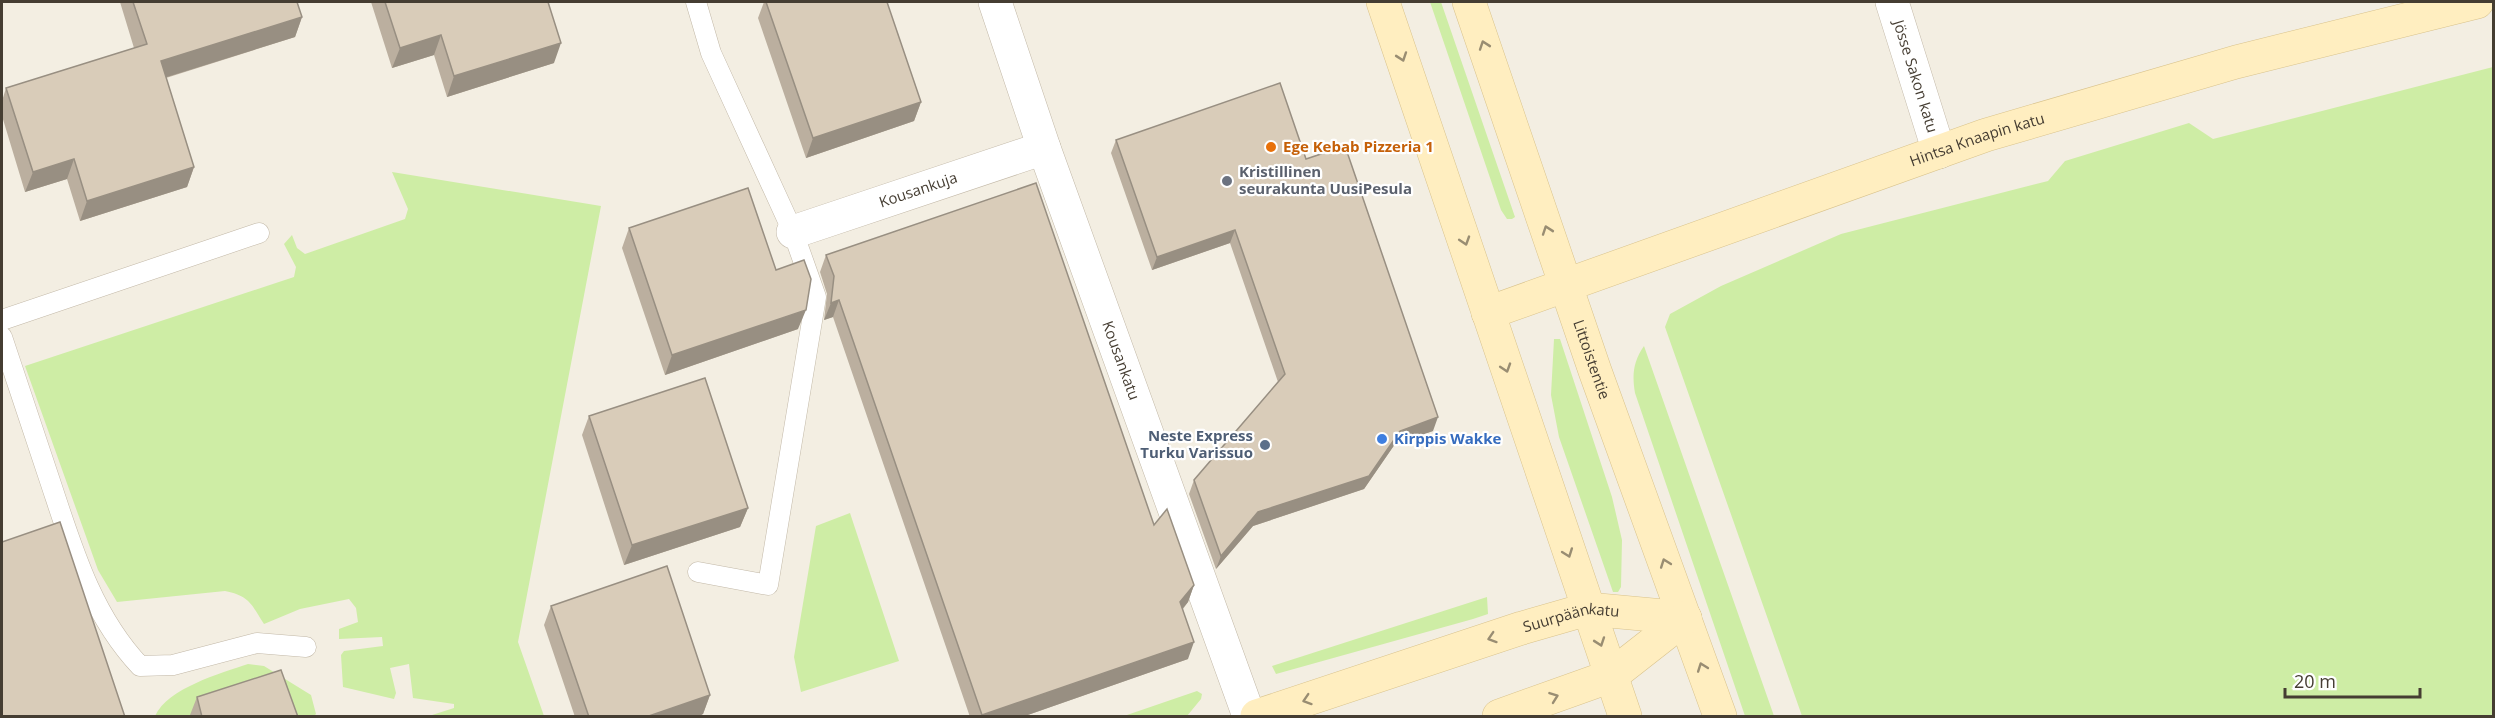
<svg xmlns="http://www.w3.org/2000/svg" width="2495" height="718" viewBox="0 0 2495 718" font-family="'Open Sans',sans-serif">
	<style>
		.green { fill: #ceeda5 }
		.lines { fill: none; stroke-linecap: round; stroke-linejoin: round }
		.lane-casing { stroke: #c2b8a7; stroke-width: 21 }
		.street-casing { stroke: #c2b8a7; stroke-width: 34 }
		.secondary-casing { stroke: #d9c38c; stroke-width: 34 }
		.lane { stroke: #fff; stroke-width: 20 }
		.street { stroke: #fff; stroke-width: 33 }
		.secondary { stroke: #ffeec0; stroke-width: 33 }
		.wall { fill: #bbaf9f }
		.shaded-wall { fill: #988f82 }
		.building { fill: #d9ccb9; stroke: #988f82; stroke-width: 1.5 }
		.oneway { stroke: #998d72 }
		.food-dot { fill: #e8710a; stroke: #fff; stroke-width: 2 }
		.worship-dot { fill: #6b7280; stroke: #fff; stroke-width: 2 }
		.shop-dot { fill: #3f7fe0; stroke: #fff; stroke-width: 2 }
		.service-dot { fill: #5c6f8a; stroke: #fff; stroke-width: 2 }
		.labels { text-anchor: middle; stroke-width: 4.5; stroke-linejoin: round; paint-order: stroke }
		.street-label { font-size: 15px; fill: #453d32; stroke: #fff }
		.food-label { font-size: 15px; font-weight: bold; fill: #c56008; stroke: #fff; text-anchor: start }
		.worship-label { font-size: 15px; font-weight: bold; fill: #5b616d; stroke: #fff; text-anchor: start }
		.service-label { font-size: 15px; font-weight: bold; fill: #4e5e75; stroke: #fff; text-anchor: end }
		.shop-label { font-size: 15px; font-weight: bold; fill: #366cbe; stroke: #fff; text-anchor: start }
	</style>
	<rect width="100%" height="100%" fill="#f3eee2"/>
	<path class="green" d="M1430 2H1441L1515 217 1512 219H1507L1501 210Z
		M2493 67V716H1802L1665 327 1670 314 1721 286 1841 234 2048 181 2065 161 2189 123 2213 139Z
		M392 172 601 206 518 642 544 716H429L454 708V704L413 698 409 664 390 668 396 693 394 699 343 687 341 655 344 651 383 646 382 637 339 639V629L358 622 356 608 349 599 300 609 264 624C251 604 250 596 225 591L117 602 98 570 25 366 294 277 296 267 284 244 292 235 297 248 305 254 405 219 408 209Z
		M1554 339H1560L1612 497 1622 540 1621 587 1618 592H1613L1559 437 1551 395Z
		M1644 346 1774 716H1745L1635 393C1632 375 1633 362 1644 346Z
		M850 513 899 661 801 692 794 657 816 526Z
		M1487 597 1488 614 1473 619 1276 674 1272 666Z
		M248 664 264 666 311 695 316 714 314 716H155C168 688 221 673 248 664Z
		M1197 691 1202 694 1201 699 1187 716H1124Z"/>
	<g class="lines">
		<g class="lane-casing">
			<path id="lane" d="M696 2 711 53 793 232 816 297 768 585 698 572
				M2 320 259 233
				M2 337C18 385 34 433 50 481 72 547 91 614 140 666L173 665 257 643 306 647"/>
		</g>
		<g class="street-casing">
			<g id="street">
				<path id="s1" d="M995 2 1044 148 1249 716"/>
				<path id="s2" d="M1892 2 1939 152"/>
				<path id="s3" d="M793 232 1044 148"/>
			</g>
		</g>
		<g class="secondary-casing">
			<g id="secondary">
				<path d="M1383 2 1625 716"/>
				<path id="s4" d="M1469 2 1595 371 1720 716"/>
				<path id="s5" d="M1488 313 1986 135 2236 62 2477 2"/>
				<path id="s6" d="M1257 716 1522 628 1588 609 1685 618"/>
				<path d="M1499 716 1611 676 1685 618"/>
			</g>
		</g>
		<use href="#lane" class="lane"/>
		<use href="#street" class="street"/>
		<use href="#secondary" class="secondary"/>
	</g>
	<path class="wall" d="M120 2H297L302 17 295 37 166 78 194 167 187 187 80 221 67 179 25 192 2 116V101L6 88 134 48Z
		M371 2H548L554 63 447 97 434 55 392 68Z
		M764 2H887L921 102 914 121 806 158 758 18Z
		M1116 140 1306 159 1433 431 1395 444 1364 489 1253 526 1216 569 1189 494 1194 480 1278 382 1230 243 1152 270 1111 153Z
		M629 228 776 270 798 329 665 375 622 248Z
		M826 255 1154 525 1194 585 1188 602 1183 609 1188 659 1022 717H970L833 317 824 320 827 294 820 272Z
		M589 416 748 508 740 527 624 565 582 435Z
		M551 606 710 695 703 714 697 717H575L544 625Z
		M197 697 298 717H191L190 715Z"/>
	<path class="shaded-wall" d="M302 17 295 37 154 81 161 61Z
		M441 35 434 55 392 68 400 48Z
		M561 43 554 63 447 97 454 76Z
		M921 102 914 121 806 158 813 138Z
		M74 159 67 179 25 192 33 172Z
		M194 167 187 187 80 221 87 201Z
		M1235 230 1230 243 1152 270 1157 257Z
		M839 300 833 317 824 320 831 303Z
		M806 310 798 329 665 375 672 355Z
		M1438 417 1433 431 1395 444 1364 489 1253 526 1216 569 1221 556 1258 512 1400 431Z
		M748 508 740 527 624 565 632 545Z
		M1194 585 1188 602 1174 619 1180 602Z
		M1194 642 1188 659 1022 717H982V715Z
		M710 695 703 714 697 717H646Z"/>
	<path class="building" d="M133 2H297L302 17 161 61 194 167 87 201 74 159 33 172 6 88 147 44Z
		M385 2H548L561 43 454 76 441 35 400 48Z
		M766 2H887L921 102 813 138Z
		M1280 83 1306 159 1345 146 1438 417 1400 431 1369 476 1258 512 1221 556 1194 480 1285 374 1235 230 1157 257 1116 140Z
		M1036 183 1154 525 1167 509 1194 585 1180 602 1194 642 982 715 839 300 831 303 834 276 826 255Z
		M748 188 776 270 804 260 811 279 806 310 672 355 629 228Z
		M705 378 748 508 632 545 589 416Z
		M60 522 125 717H2V542Z
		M667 566 710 695 646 717H589L551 606Z
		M281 670 298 717H202L197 697Z"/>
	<defs><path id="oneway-chevron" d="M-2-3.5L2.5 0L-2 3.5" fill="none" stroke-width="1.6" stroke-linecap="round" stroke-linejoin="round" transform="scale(1.5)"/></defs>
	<g class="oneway">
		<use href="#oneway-chevron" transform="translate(1484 45) rotate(-109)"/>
		<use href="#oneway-chevron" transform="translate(1402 57) rotate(71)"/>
		<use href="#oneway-chevron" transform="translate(1547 230) rotate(-109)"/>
		<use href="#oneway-chevron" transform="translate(1465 241) rotate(72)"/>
		<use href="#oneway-chevron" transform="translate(1506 368) rotate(72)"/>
		<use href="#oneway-chevron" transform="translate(1568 553) rotate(70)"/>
		<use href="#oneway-chevron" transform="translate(1665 563) rotate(-110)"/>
		<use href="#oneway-chevron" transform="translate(1492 638) rotate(162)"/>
		<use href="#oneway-chevron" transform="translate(1600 642) rotate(71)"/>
		<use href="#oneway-chevron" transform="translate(1702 667) rotate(-110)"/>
		<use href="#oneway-chevron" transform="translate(1554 697) rotate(-20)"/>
		<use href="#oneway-chevron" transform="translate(1307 700) rotate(162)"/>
	</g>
	<circle class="food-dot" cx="1271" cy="147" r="6"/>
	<circle class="worship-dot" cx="1227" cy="181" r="6"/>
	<circle class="shop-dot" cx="1382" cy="439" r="6"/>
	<circle class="service-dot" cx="1265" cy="445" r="6"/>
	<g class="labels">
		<g class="street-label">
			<text dy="5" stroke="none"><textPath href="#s2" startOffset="78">Jösse Sakon katu</textPath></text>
			<text dy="5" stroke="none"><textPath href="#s5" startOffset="519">Hintsa Knaapin katu</textPath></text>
			<text dy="5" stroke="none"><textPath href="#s3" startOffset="132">Kousankuja</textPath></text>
			<text dy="5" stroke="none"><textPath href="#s1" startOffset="380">Kousankatu</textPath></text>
			<text dy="5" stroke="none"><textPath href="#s4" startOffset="378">Littoistentie</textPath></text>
			<text dy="5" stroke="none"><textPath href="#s6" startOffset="330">Suurpäänkatu</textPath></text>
		</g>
		<g class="food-label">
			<text x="1283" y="152">Ege Kebab Pizzeria 1</text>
		</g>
		<g class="worship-label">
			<text x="1239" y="177">Kristillinen<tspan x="1239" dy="17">seurakunta UusiPesula</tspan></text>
		</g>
		<g class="service-label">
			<text x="1253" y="441">Neste Express<tspan x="1253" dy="17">Turku Varissuo</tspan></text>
		</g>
		<g class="shop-label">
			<text x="1394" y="444">Kirppis Wakke</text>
		</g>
	</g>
	<rect width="2495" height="718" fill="none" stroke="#453d32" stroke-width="6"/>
	<path d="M2285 688v9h135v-9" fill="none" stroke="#453d32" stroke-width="3"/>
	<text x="2294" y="688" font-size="18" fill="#453d32" stroke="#ffffff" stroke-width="4.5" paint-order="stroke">20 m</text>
</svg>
